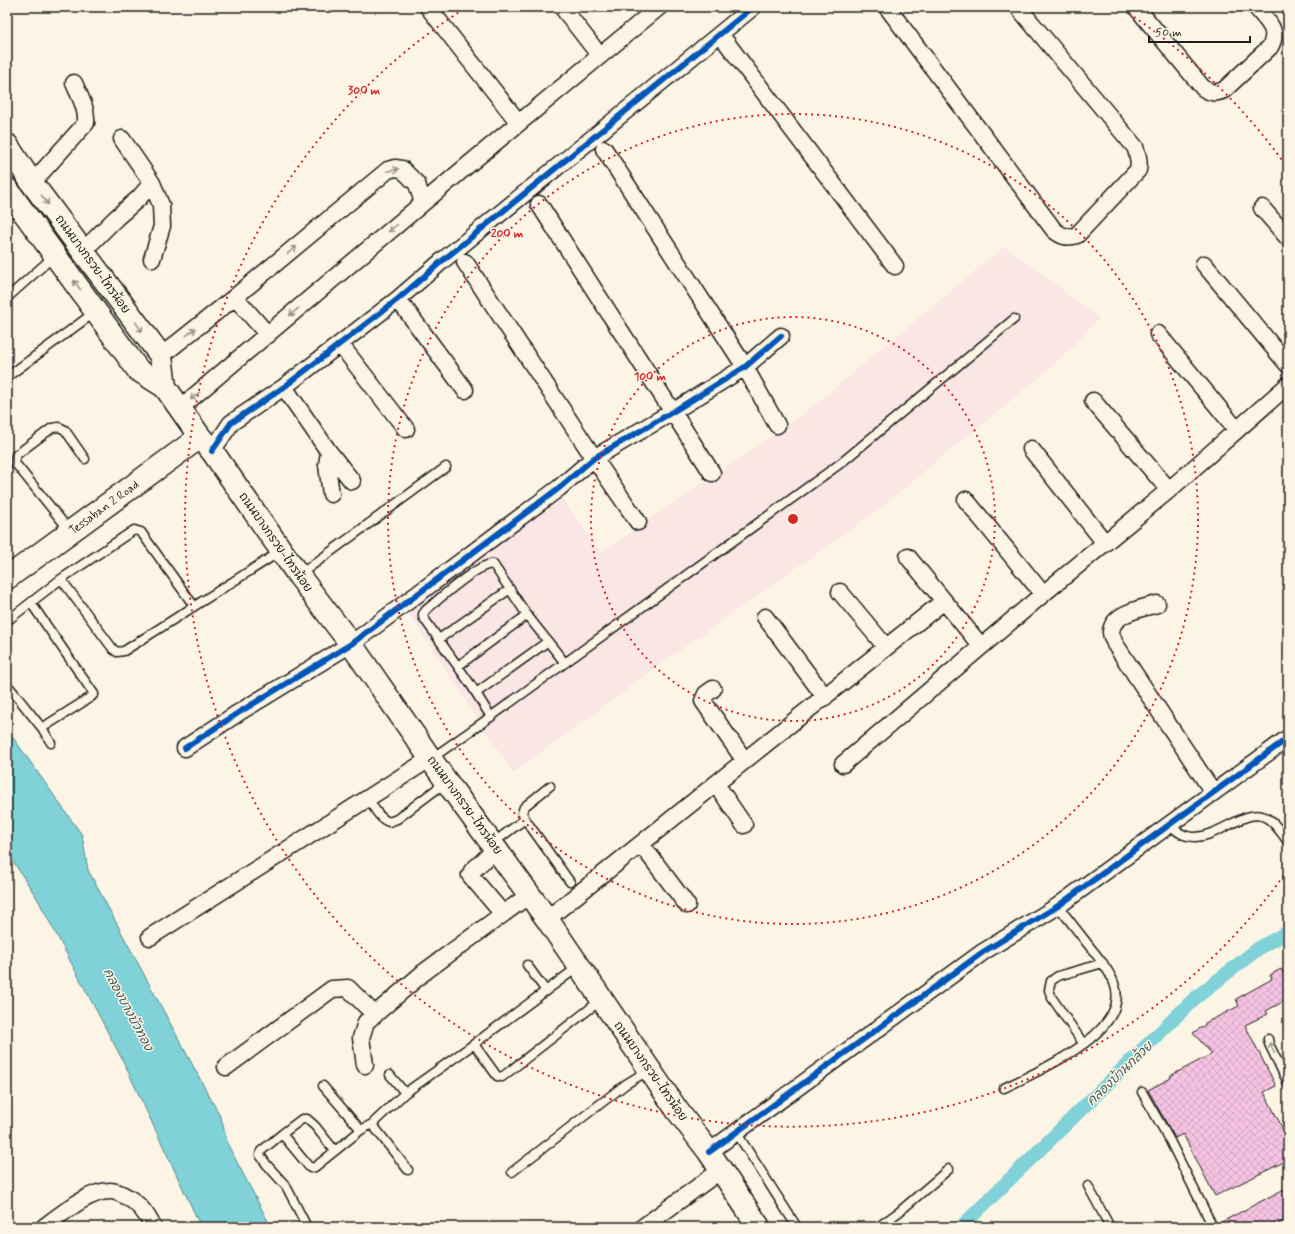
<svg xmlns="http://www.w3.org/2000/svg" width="1295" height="1234" viewBox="0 0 1295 1234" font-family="Mynerve,'Playpen Sans Thai',sans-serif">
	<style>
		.built { fill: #fae6e4 }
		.water { fill: #80d1d8; stroke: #58898d }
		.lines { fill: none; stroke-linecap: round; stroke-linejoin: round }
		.canal { stroke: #80d1d8; stroke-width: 14 }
		.building { fill: url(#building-cross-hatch); stroke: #1c1c1c }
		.lane-casing { stroke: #1c1c1c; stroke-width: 11 }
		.street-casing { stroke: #1c1c1c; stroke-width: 19 }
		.secondary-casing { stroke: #1c1c1c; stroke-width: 25 }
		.lane { stroke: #fcf5e5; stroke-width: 8 }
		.street { stroke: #fcf5e5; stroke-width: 16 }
		.secondary { stroke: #fcf5e5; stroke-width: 22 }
		.cycleway-casing { stroke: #fcf5e5; stroke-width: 8 }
		.cycleway { stroke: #0057b8; stroke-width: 6 }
		.oneway { stroke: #97938b }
		.ring { fill: none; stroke: #d62828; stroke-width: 2; stroke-dasharray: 2 4 }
		.labels { text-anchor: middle; stroke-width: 3; stroke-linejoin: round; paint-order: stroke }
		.street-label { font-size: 12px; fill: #1c1c1c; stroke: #fcf5e5 }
		.water-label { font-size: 13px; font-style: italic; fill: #3f5b5e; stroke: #fcf5e5 }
		.centre { fill: #d62828; stroke: #fcf5e5; stroke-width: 2 }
		.ring-label { font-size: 12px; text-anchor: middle; font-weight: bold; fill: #d62828; stroke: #fcf5e5; stroke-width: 3; stroke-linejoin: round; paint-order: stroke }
	</style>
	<defs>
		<pattern id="building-cross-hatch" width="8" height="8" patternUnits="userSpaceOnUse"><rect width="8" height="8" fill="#f6c3e2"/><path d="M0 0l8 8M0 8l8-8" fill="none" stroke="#d2a7c1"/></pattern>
	</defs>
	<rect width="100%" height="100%" fill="#fcf5e5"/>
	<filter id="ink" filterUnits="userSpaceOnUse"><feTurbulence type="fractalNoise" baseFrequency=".025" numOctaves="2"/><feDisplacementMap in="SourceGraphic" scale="8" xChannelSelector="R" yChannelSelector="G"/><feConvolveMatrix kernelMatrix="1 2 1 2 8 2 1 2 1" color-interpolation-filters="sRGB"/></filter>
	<g filter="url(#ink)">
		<path class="built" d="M1005 246 1099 318 1054 365 874 513 669 658 513 773 402 603 553 484 601 553 802 415Z"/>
		<path class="water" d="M7 729 82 835 88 870 221 1118 228 1145 271 1227H201L123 1061 37 898 7 852Z"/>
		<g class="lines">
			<path class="canal" d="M961 1227 1194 999 1259 948 1288 932"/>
		</g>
		<path class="building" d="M1281 969 1288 982V999L1266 1011 1268 1014 1245 1025 1276 1086 1264 1092 1288 1139V1160L1215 1196 1183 1134 1175 1138 1148 1090 1171 1078 1170 1076 1212 1054 1193 1033 1205 1025V1023L1239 1006 1236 999 1272 979 1270 975Z
			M1288 1187V1219L1272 1227H1218V1224Z"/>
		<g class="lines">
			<g class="lane-casing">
				<path id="lane" d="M7 298 54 256
					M7 377 95 312
					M70 531 15 463 16 455 52 428 59 427 65 430 85 459
					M299 575 446 467
					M61 579 113 649 117 652 124 651 281 551
					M31 603 94 694 91 697 42 728
					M7 621 61 579 134 530 141 532 194 606
					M439 639 510 589
					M458 666 527 615
					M10 688 42 728 51 743
					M476 693 547 642
					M491 717 471 685 423 617V614L426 610C439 599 479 563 493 564L527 615 565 663
					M432 758 482 723 841 463 1014 319
					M368 799C374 807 379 819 389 822L397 819 446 782
					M525 819 570 882
					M1170 825C1173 827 1176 831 1180 833 1210 850 1241 806 1265 817 1275 822 1281 833 1288 842
					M493 843 525 819 522 813 524 807 550 786
					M527 965 546 991
					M1268 1039 1269 1044 1288 1083
					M1083 1043 1052 998 1049 990 1051 981 1058 976 1103 963
					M474 1044 497 1076 502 1077 601 1000
					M390 1075 405 1093
					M323 1086 361 1130
					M1004 1088C1037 1072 1134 1031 1114 983 1109 970 1099 958 1090 947 1079 933 1069 920 1058 906
					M1142 1092 1169 1139 1213 1227
					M372 1124 408 1170
					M736 1132 797 1227
					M282 1134 302 1119H307L315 1126 335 1151
					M512 1172 626 1084 649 1070
					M1088 1186 1110 1227
					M307 1227 286 1186 267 1165 260 1155 261 1151 282 1134 310 1168 315 1167 361 1130 372 1124 405 1093 474 1044 578 967
					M878 1227 899 1212 949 1169"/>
			</g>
			<g class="street-casing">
				<path id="street" d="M428 7 519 123
					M562 7 600 56
					M887 7 1054 230C1062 237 1068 238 1077 235L1138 170C1140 162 1138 155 1135 147L1018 7
					M1136 7 1203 88C1211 93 1215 94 1224 90L1270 47C1280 30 1266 20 1256 7
					M720 34 895 266
					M604 149 745 367 777 425
					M32 183 86 123C87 108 80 97 74 83
					M539 204 712 473
					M1262 208 1288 238
					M83 251 116 218 139 198 152 183 122 139
					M152 259 162 226 161 205 152 183
					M465 262 594 458 638 522
					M1204 264 1288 365
					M235 297 268 335
					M398 299 465 390
					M1158 334 1237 430
					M340 344 406 429
					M161 356 235 297 388 170 395 168 402 169 417 184 423 203
					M284 387 329 452 327 465 331 494
					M1093 401 1169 490
					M180 408 468 165 659 7
					M1031 449 1105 543
					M212 451 231 423 284 387 398 299 442 261 753 7
					M329 452 352 481
					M966 500 1043 594
					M908 557 981 646
					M840 592 886 647
					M1157 604C1143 608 1112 613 1111 632 1111 636 1114 640 1115 644L1213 792
					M765 617 825 697
					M713 689 706 694 703 701 745 761
					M185 748 238 713 351 644 559 488 594 458 674 411 745 367 781 336
					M843 764 1043 594 1169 490 1288 385
					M716 784 744 825
					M641 844 687 905
					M496 849 472 871 470 875 503 914
					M547 919 944 601
					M150 937 431 758
					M365 1065 361 1038 366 1022 423 973 529 895
					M226 1067 332 989 348 988 375 1015
					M709 1152 983 952 1058 906 1288 738
					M44 1227C62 1214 88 1191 110 1191 116 1191 122 1194 127 1197 140 1204 147 1214 153 1227
					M643 1227 721 1170"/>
			</g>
			<g class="secondary-casing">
				<g id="secondary">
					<path d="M7 145 32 183 161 356 165 387"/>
					<path d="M7 189 138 370 165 387 200 437 212 451 299 576 351 644 446 781 547 919 677 1110 709 1152 759 1227"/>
					<path id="s1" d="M7 578 200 437"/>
				</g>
			</g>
			<use href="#lane" class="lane"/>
			<use href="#street" class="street"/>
			<use href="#secondary" class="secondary"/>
			<g class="cycleway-casing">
				<path id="cycleway" d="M212 451 231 423 284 387 398 299 442 261 753 7
					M185 748 238 713 351 644 559 488 594 458 674 411 745 367 781 336
					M709 1152 983 952 1058 906 1288 738"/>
			</g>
			<use href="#cycleway" class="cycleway"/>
		</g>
		<defs><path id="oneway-shaft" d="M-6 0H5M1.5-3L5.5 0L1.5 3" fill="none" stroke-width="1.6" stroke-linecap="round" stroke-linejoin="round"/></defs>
		<g class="oneway">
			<use href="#oneway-shaft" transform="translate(393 170) rotate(-12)"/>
			<use href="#oneway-shaft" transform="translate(45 200) rotate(53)"/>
			<use href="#oneway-shaft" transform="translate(393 228) rotate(140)"/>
			<use href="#oneway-shaft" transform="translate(292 250) rotate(-40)"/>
			<use href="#oneway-shaft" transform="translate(77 285) rotate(-126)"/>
			<use href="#oneway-shaft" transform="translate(294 312) rotate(140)"/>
			<use href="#oneway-shaft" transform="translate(139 327) rotate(54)"/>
			<use href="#oneway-shaft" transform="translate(191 332) rotate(-38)"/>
			<use href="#oneway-shaft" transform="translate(195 396) rotate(140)"/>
			<use href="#oneway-shaft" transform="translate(1272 1048) rotate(-114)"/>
		</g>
	</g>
	<g class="ring">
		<circle cx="793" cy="519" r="202"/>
		<circle cx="793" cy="519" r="405"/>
		<path d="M1287 871A607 607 0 1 1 467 7M1119 7A607 607 0 0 1 1287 167"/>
	</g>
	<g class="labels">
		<g class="street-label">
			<text transform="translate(93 264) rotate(54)" y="4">ถนนบางกรวย-ไทรน้อย</text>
			<text dy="4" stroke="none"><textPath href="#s1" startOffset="120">Tessaban 2 Road</textPath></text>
			<text transform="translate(276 542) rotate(55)" y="4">ถนนบางกรวย-ไทรน้อย</text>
			<text transform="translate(465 805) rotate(54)" y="4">ถนนบางกรวย-ไทรน้อย</text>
			<text transform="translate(651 1071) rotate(55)" y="4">ถนนบางกรวย-ไทรน้อย</text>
		</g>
		<g class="water-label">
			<text transform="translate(129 1009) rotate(62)" y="5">คลองบางบัวทอง</text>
			<text transform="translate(1119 1073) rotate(-44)" y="5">คลองบ้านกล้วย</text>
		</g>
	</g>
	<circle cx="793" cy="519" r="6" class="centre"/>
	<g class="ring-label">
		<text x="364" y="94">300 m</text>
		<text x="507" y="237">200 m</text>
		<text x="650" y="380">100 m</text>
	</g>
	<rect width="1295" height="1234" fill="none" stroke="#fcf5e5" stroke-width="24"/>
	<rect x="12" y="12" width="1271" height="1210" fill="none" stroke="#1c1c1c" stroke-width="1.5" filter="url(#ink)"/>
	<path d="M1149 36v6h101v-6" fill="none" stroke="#1c1c1c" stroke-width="2"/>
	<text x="1155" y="36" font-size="12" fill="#1c1c1c" stroke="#fcf5e5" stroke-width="3" paint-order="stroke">50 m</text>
</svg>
